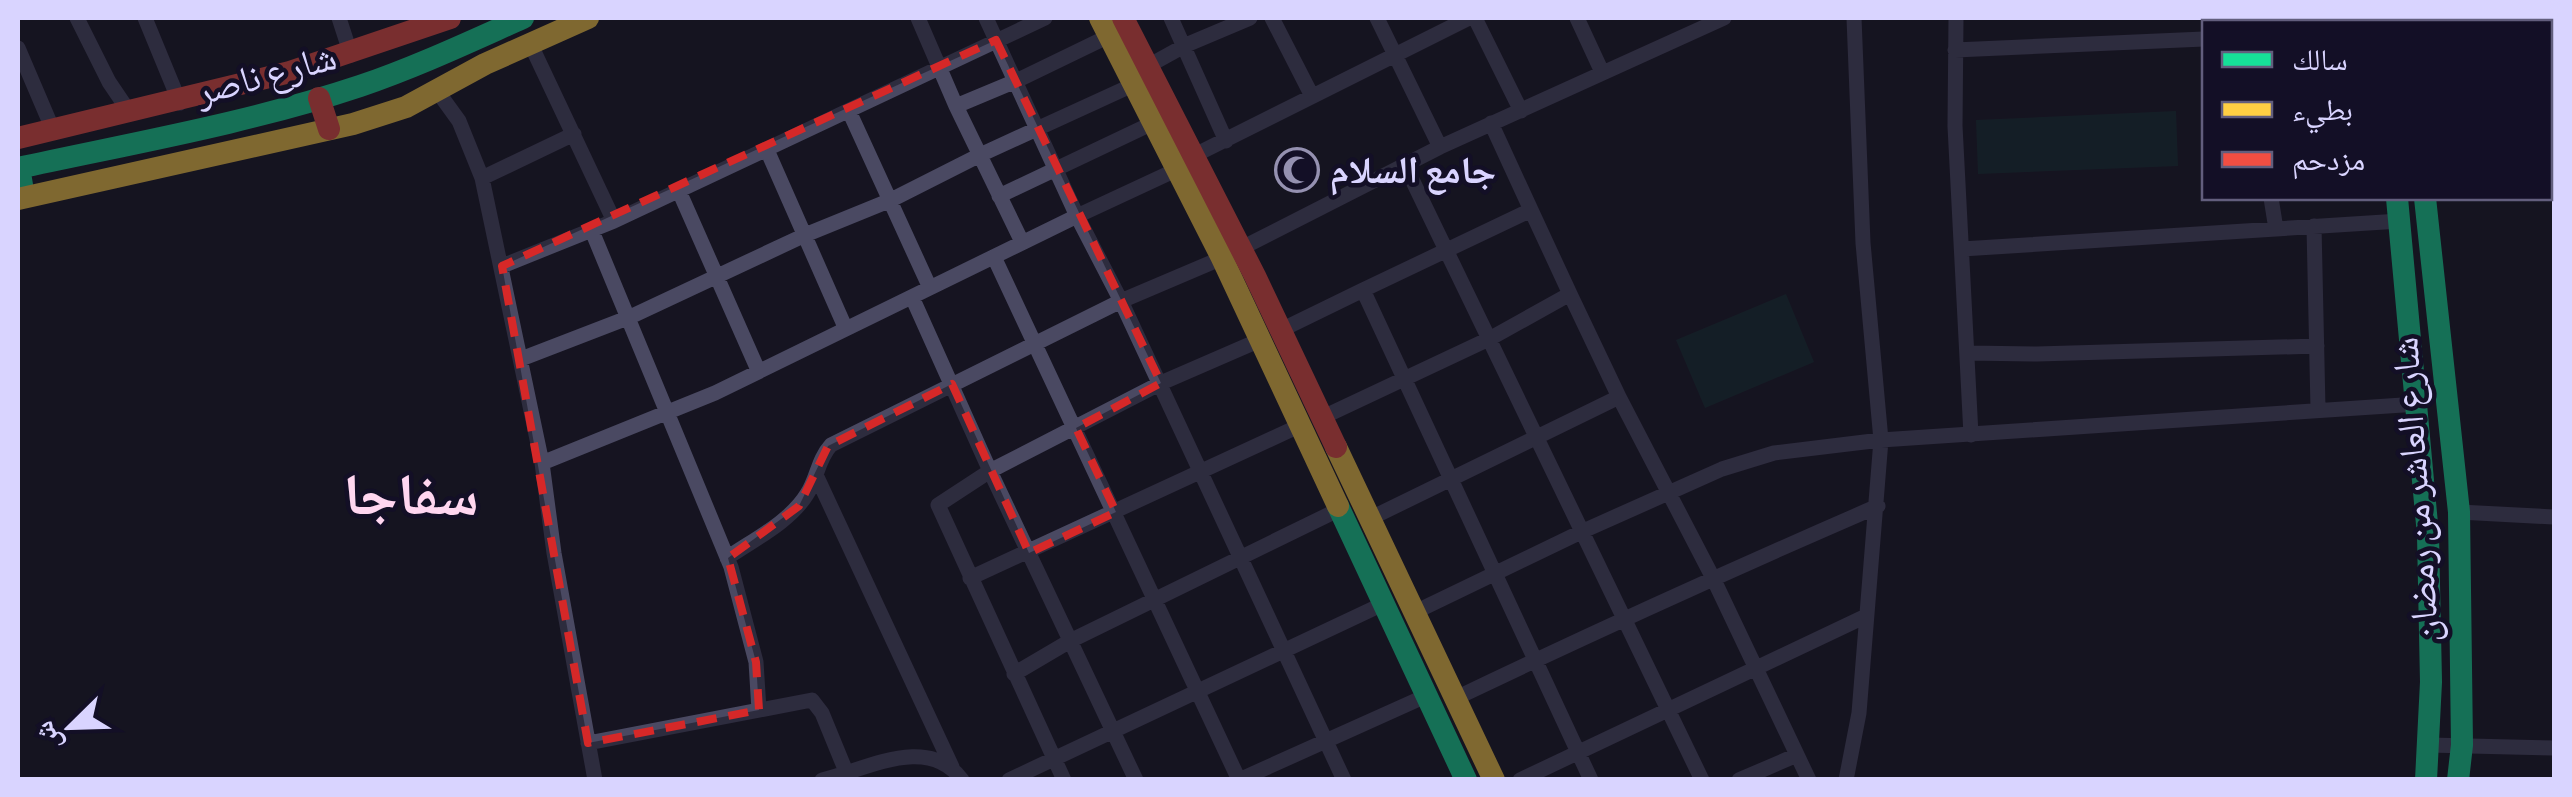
<svg xmlns="http://www.w3.org/2000/svg" width="2572" height="797" viewBox="0 0 2572 797" font-family="'Sofia Sans Condensed','Noto Naskh Arabic',sans-serif">
	<style>
		.green { fill: #132c2d }
		.lines { fill: none; stroke-linecap: round; stroke-linejoin: round }
		.street { stroke: #4a4962; stroke-width: 15 }
		.fast { stroke: #16e098; stroke-width: 22 }
		.slow { stroke: #ffcf43; stroke-width: 22 }
		.jam { stroke: #f24e42; stroke-width: 22 }
		.marked { fill: none; stroke: #d62828; stroke-width: 8; stroke-dasharray: 20 12; stroke-linejoin: round }
		.labels { text-anchor: middle; stroke-width: 9; stroke-linejoin: round; paint-order: stroke }
		.street-label { font-size: 38px; fill: #d9d4ff; stroke: #130f26 }
		.poi-label { font-size: 38px; font-weight: bold; fill: #d9d4ff; stroke: #130f26; text-anchor: start }
		.town-label { font-size: 58px; font-weight: bold; fill: #ffd6f0; stroke: #130f26 }
	</style>
	<rect width="100%" height="100%" fill="#161421"/>
	<path class="green" d="M2176 111 2178 166 1978 174 1976 120Z
		M1786 294 1814 362 1705 408 1676 340Z"/>
	<g class="lines">
		<path class="street" d="M77 18 109 82 130 113
			M145 18 180 103
			M339 18 351 55
			M918 18 956 106 1022 242
			M986 18 1077 216 1178 169
			M1171 18 1226 141
			M1272 18 1312 96
			M1377 18 1440 147
			M1475 18 1521 111
			M1577 18 1602 72
			M1956 18 1955 126 1971 435
			M2296 18V22
			M530 43 614 221
			M18 48 53 130
			M1955 50 2204 39
			M1148 66 1186 45 1250 18
			M438 92 459 121 482 178 542 463 554 553 595 780
			M956 106 1016 81 1109 36
			M849 111 930 288
			M1491 123 1531 210
			M767 150 845 327
			M1195 155 1469 18
			M1405 165 1702 780
			M482 178 574 134
			M679 191 758 370
			M999 196 1155 122
			M2271 198 2276 229
			M2314 226 2318 409
			M592 231 731 567 756 662 759 710
			M1962 249 2400 221
			M994 257 1239 780
			M502 266 614 221 1045 18
			M1570 294 1619 397
			M912 297 990 471 1136 780
			M1281 330 1363 290 1591 780
			M1968 353 2037 354 2317 346
			M521 359 630 317 805 235 891 200 980 155 1135 84
			M1321 418 1491 338 1570 294 1531 210 1363 290
			M542 463 715 393 1077 216 1121 301 1222 258 1440 147 1724 18
			M816 475 952 767
			M2459 512 2554 517
			M1369 519 1619 397 1713 578 1809 780
			M727 558C753 540 790 522 807 494 817 479 818 459 831 445L1121 301 1344 780
			M970 578 1299 426
			M1413 613 1581 532 1722 469 1774 453 1881 440 2418 404
			M1014 674 1070 641 1340 509
			M1454 699C1594 632 1735 568 1878 506
			M588 743 812 700 822 713 847 774
			M2429 745 2554 748
			M822 780C866 770 928 733 962 780
			M1009 780 1383 604
			M1064 780 938 505 990 471 1161 383 1260 340
			M1239 780 1428 695
			M1520 780 1866 616
			M1739 780 1797 755
			M1846 780 1859 713 1881 440 1863 243 1854 18"/>
		<path class="fast" d="M2403 18 2404 22
			M19 167 24 197
			M18 168C133 143 249 123 360 86 416 67 469 42 523 18
			M2397 198 2428 535 2431 682 2426 780
			M2425 198 2459 512 2462 745 2458 780
			M1338 506 1466 780"/>
		<path class="slow" d="M1100 18 1222 258 1338 506
			M2371 18V22
			M18 199 353 124 406 107 485 64 588 18
			M1336 447 1494 780"/>
		<path class="jam" d="M1123 18 1255 276 1336 447
			M319 98 329 129
			M18 138 290 72 450 18"/>
	</g>
	<path d="M0 0H2572V797H0ZM996 40 1161 383 1076 428 1116 512 1029 553 952 384 828 446 799 506 728 558 756 662 759 710 588 743 502 266Z" fill="#161421" fill-opacity=".55" fill-rule="evenodd"/>
	<path class="marked" d="M996 40 1161 383 1076 428 1116 512 1029 553 952 384 828 446 799 506 728 558 756 662 759 710 588 743 502 266Z"/>
	<defs>
		<g id="mosque-ring" transform="scale(2.25)"><circle r="9.5" fill="#130f26" stroke="#9591b1" stroke-width="1.5"/><path d="M3.5-4.9A6 6 0 1 0 3.5 4.9A5 5 0 1 1 3.5-4.9Z" fill="#9591b1"/></g>
	</defs>
	<g fill-rule="evenodd">
		<use href="#mosque-ring" x="1297" y="170"/>
	</g>
	<g class="labels">
		<g class="street-label">
			<text transform="translate(266 74) rotate(-15)" y="13">شارع ناصر</text>
			<text transform="translate(2415 490) rotate(-94)" y="13">شارع العاشر من رمضان</text>
		</g>
		<g class="poi-label">
			<text x="1330" y="183">جامع السلام</text>
		</g>
		<g class="town-label">
			<text x="411" y="515">سفاجا</text>
		</g>
	</g>
	<rect width="2572" height="797" fill="none" stroke="#d9d4ff" stroke-width="40"/>
	<rect x="2202" y="20" width="350" height="180" fill="#130f26" stroke="#625e7d" stroke-width="2.5"/>
	<rect x="2222" y="52" width="50" height="15" fill="#16e098" stroke="#625e7d" stroke-width="2.5"/>
	<text x="2292" y="70" font-size="30" fill="#d9d4ff">سالك</text>
	<rect x="2222" y="102" width="50" height="15" fill="#ffcf43" stroke="#625e7d" stroke-width="2.5"/>
	<text x="2292" y="120" font-size="30" fill="#d9d4ff">بطيء</text>
	<rect x="2222" y="152" width="50" height="15" fill="#f24e42" stroke="#625e7d" stroke-width="2.5"/>
	<text x="2292" y="170" font-size="30" fill="#d9d4ff">مزدحم</text>
	<g transform="translate(70 727) rotate(247)" stroke="#130f26" stroke-width="8" paint-order="stroke">
	<path d="M0-8L18 38L0 25L-18 38Z" fill="#d9d4ff"/>
	<text y="-15" font-size="28" font-weight="bold" text-anchor="middle" fill="#d9d4ff">ش</text>
	</g>
</svg>
